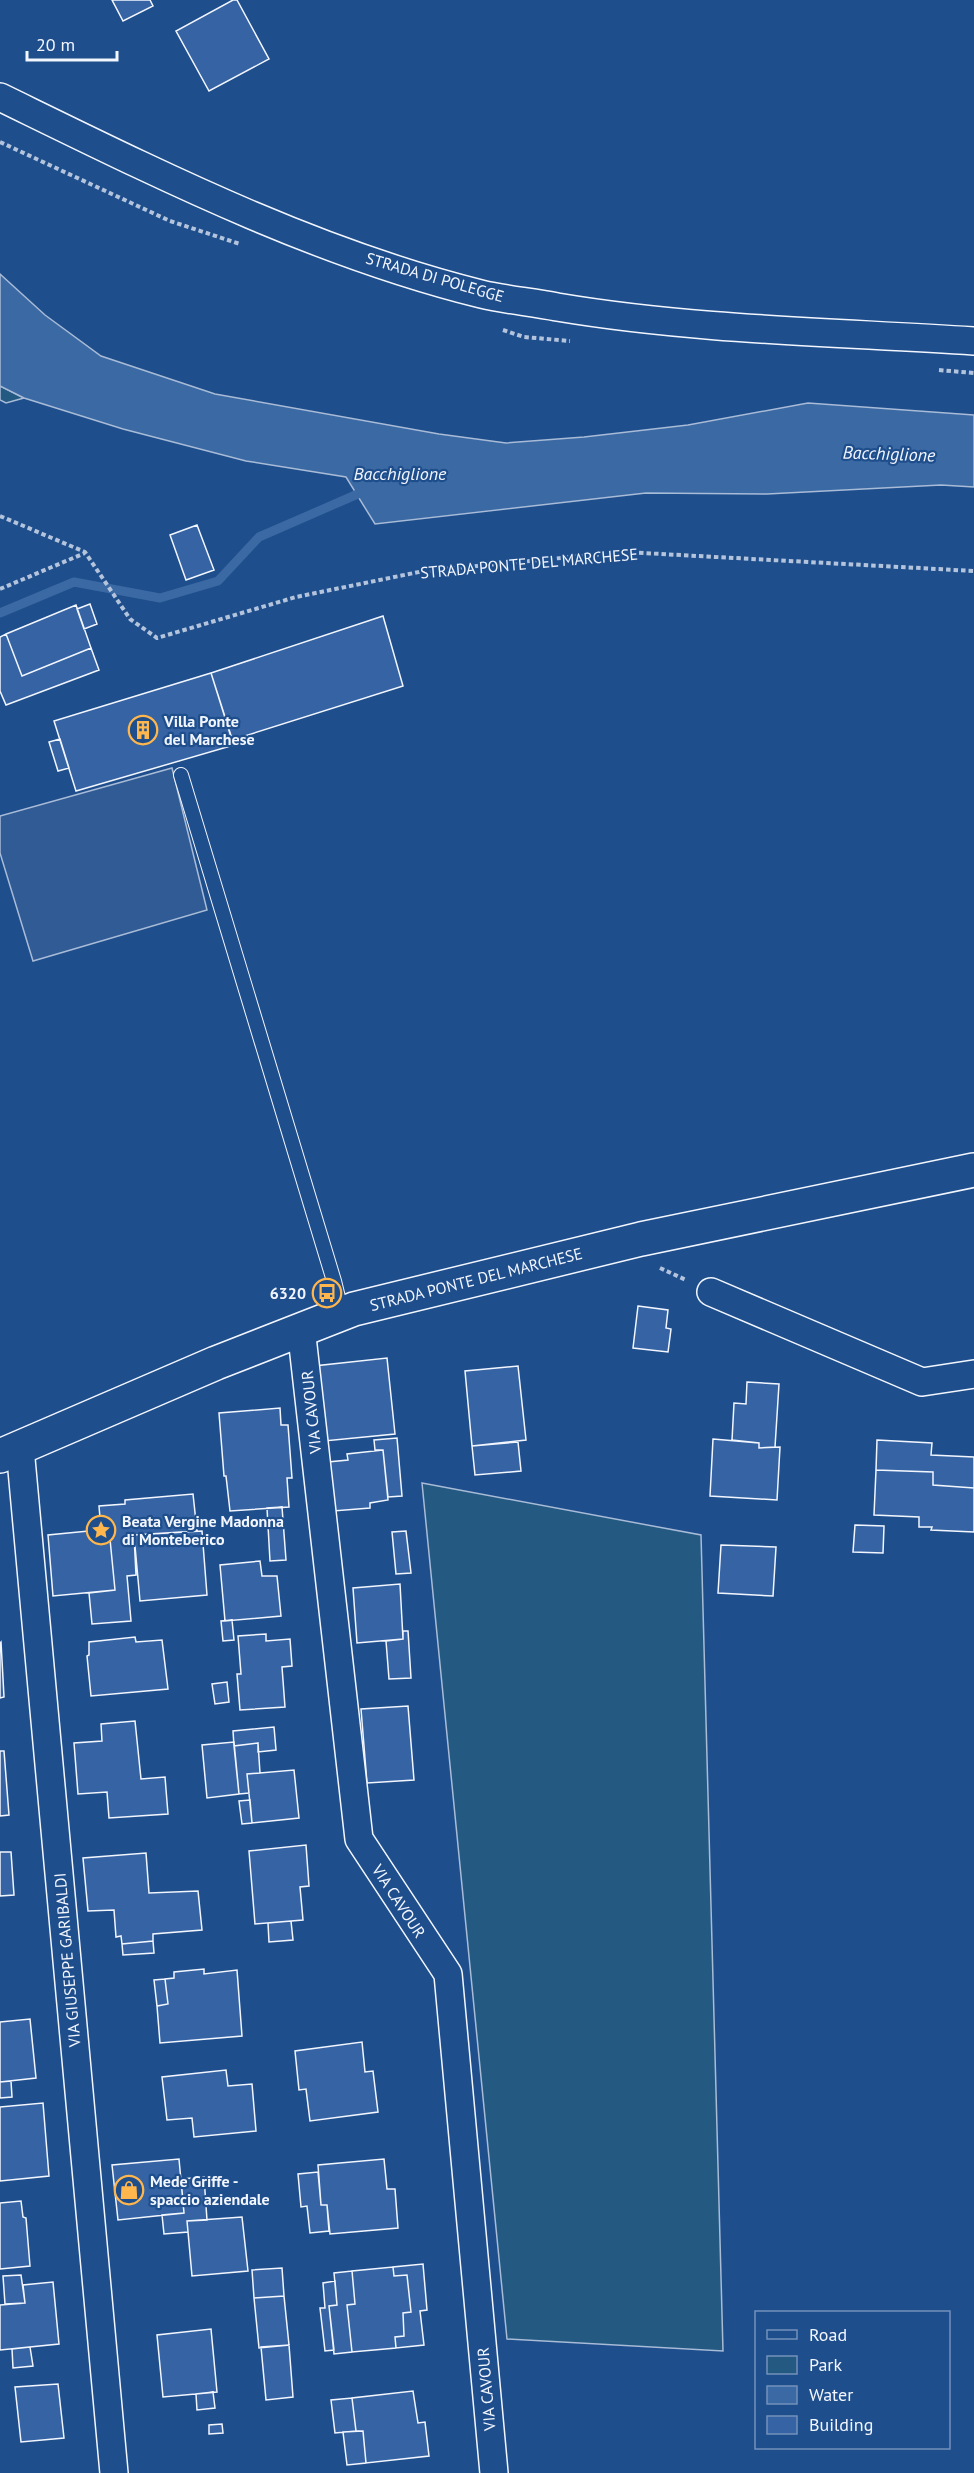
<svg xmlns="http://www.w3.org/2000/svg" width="974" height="2473" viewBox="0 0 974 2473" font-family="'PT Sans',sans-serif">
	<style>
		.green { fill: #245a82; stroke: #a8bbd7; stroke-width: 1.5 }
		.parking { fill: #305b95; stroke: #a8bbd7; stroke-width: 1.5 }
		.water { fill: #3b69a3; stroke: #a8bbd7; stroke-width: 1.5 }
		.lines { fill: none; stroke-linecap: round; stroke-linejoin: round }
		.stream { stroke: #3b69a3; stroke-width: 9 }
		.building { fill: #3563a3; stroke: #f2f6ff; stroke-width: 1.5 }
		.lane-casing { stroke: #f2f6ff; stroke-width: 16 }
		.street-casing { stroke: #f2f6ff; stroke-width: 30 }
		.secondary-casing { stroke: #f2f6ff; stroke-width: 36 }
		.path { stroke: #b3c4dc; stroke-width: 4; stroke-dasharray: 4.5 3; stroke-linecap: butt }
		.lane { stroke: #1f4e8c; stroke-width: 14 }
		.street { stroke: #1f4e8c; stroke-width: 27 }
		.secondary { stroke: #1f4e8c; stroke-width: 33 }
		.labels { text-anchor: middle; stroke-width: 4.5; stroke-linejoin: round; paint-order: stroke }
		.street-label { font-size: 16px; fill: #f2f6ff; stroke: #1f4e8c }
		.poi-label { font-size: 16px; font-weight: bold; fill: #f2f6ff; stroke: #1f4e8c; text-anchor: start }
		.water-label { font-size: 18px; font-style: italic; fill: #f2f6ff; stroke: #1f4e8c }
	</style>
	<rect width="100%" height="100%" fill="#1f4e8c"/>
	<path class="green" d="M0 386 24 398 6 403 0 400Z
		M422 1483 701 1535 723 2351 507 2339Z"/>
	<path class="parking" d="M172 768 207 910 33 961 0 853V816Z"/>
	<path class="water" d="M0 274 45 315 101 356 215 394 439 434 506 443 584 437 688 425 808 403 974 415V487L941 485 767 494 646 493 375 524 346 477 246 461 123 429 24 398 0 386Z"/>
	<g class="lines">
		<path class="stream" d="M0 613 74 582 160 598 218 581 259 537 367 490"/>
	</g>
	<path class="building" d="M112 0H150L153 6 123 21Z
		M233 0H237L269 59 209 91 176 31Z
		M197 525 214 570 186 580 170 535Z
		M90 604 97 624 84 629 77 609Z
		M76 605 91 648 22 676 6 634Z
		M383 616 403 686 232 740 211 673Z
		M6 634 22 676 91 648 99 670 6 705 0 691V637Z
		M211 673 234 745 76 791 54 721Z
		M60 739 69 768 58 771 49 742Z
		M638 1306 668 1310 666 1328 671 1329 668 1352 633 1348Z
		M387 1358 395 1434 324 1441 314 1366Z
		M518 1366 526 1440 472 1446 465 1371Z
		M747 1382 779 1384 775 1447 759 1448V1443L732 1440 734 1403 746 1404Z
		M280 1408 281 1425H288L292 1478H287L289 1507 230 1511 226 1476H224L219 1413Z
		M397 1438 402 1496 388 1497 383 1450H375L374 1440Z
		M713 1439 759 1443V1448L780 1447 777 1500 710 1496Z
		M877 1440 932 1443 931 1455 974 1457V1488L933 1485V1472L876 1470Z
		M518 1442 521 1471 475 1475 472 1446Z
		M383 1450 388 1500 370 1503V1508L333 1511 328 1462 348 1460 347 1454Z
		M876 1470 933 1472V1485L974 1488V1532L931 1530 932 1527H919V1517L874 1515Z
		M193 1494 197 1531 134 1535 136 1575 127 1576 131 1621 92 1624 89 1593 115 1590 109 1529 101 1530 99 1506 125 1504V1500Z
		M282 1507 286 1560 270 1561 267 1508Z
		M855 1525 884 1526 883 1553 853 1552Z
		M109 1529 115 1590 53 1596 48 1535Z
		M202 1531 207 1595 140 1601 134 1535Z
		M406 1531 411 1573 396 1574 392 1532Z
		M721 1545 776 1547 773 1596 718 1593Z
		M260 1561 262 1576H277L281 1616 225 1621 220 1565Z
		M400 1584 403 1639 357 1643 353 1588Z
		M232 1620 234 1640 223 1641 221 1621Z
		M403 1631H408L411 1678 389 1679 386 1641 403 1639Z
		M266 1634V1641L290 1639 292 1666 282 1667 285 1707 240 1710 237 1674H241L238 1636Z
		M135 1637 136 1642 162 1640 168 1689 91 1696 87 1656 89 1655V1642Z
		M1 1642 4 1697 0 1698V1643Z
		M227 1682 229 1702 215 1704 212 1684Z
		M408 1706 414 1780 367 1783 361 1709Z
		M135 1721 141 1779 165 1777 168 1814 109 1818 107 1792 78 1794 74 1743 102 1741 101 1724Z
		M274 1727 276 1750 258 1752V1743L234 1746 233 1731Z
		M234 1742 239 1794 207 1798 202 1745Z
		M258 1743 260 1773 247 1774 249 1793 239 1794 234 1746Z
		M0 1751H4L9 1815 0 1816Z
		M294 1770 299 1818 252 1823 247 1774Z
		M250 1800 252 1823 242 1824 239 1801Z
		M306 1845 309 1886 300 1887 303 1920 255 1924 249 1851Z
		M0 1852H11L14 1895 0 1896Z
		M146 1853 149 1893 198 1891 202 1930 153 1934V1941L122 1944 121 1936 116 1937 114 1910 88 1911 83 1858Z
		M291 1921 293 1940 269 1942 268 1923Z
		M153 1941 154 1953 123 1955 122 1944Z
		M204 1969V1974L237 1970 242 2036 160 2043 157 2006 168 2004 165 1979 174 1978V1972Z
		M165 1979 168 2004 157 2006 154 1980Z
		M30 2019 36 2078 0 2082V2022Z
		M362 2042 365 2072 373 2071 378 2112 310 2121 306 2089 299 2090 295 2051Z
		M226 2070 228 2086 252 2084 256 2131 194 2137 192 2118 167 2120 162 2077Z
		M11 2081 12 2097 0 2098V2082Z
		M43 2103 49 2176 0 2181V2107Z
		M179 2159 184 2213 118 2220 112 2165Z
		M384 2159 387 2189H395L398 2228 330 2234 327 2205H321L318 2165Z
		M318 2172 321 2205H327L329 2231 310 2233 307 2206 301 2207 298 2174Z
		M204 2177 207 2220 187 2221 188 2232 164 2234 162 2215 184 2213 181 2179Z
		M21 2201 23 2217 26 2218 30 2266 0 2269V2203Z
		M242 2217 248 2271 192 2276 187 2221Z
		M423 2264 427 2310 420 2311 424 2345 396 2348 395 2337 404 2336 403 2313 411 2312 407 2275 394 2276 393 2267Z
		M393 2267 394 2276 407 2275 411 2312 403 2313 404 2336 395 2337 396 2348 352 2352 347 2305 355 2304 352 2271Z
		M282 2268 284 2296 254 2298 252 2270Z
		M352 2271 355 2304 347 2305 352 2352 334 2354 329 2306 337 2305 334 2273Z
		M21 2275 25 2303 5 2304 3 2276Z
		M335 2281 337 2305 329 2306 334 2350 325 2351 320 2308H325L323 2283Z
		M53 2282 59 2344 0 2350V2305L25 2303 23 2285Z
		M284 2296 289 2345 259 2348 254 2298Z
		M211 2329 217 2392 163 2397 157 2335Z
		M289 2345 293 2397 266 2400 261 2347Z
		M30 2347 33 2366 13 2368 12 2349Z
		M58 2384 64 2438 21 2442 15 2387Z
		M413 2391 418 2423 425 2422 429 2456 366 2463 363 2431H356L352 2398Z
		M213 2392 215 2408 197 2410 196 2394Z
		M352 2398 356 2431 335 2433 331 2400Z
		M222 2424 223 2433 209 2434V2425Z
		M363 2431 366 2463 347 2465 343 2432Z"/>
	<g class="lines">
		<g class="lane-casing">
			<path id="lane" d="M181 775 334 1281 342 1314"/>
		</g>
		<g class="street-casing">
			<path id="street" d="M0 97C156 173 312 252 481 294 506 300 532 302 557 307 694 330 835 332 974 341
				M711 1292 922 1382 974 1374
				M301 1328 359 1839 448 1974 494 2473
				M20 1448 114 2473"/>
		</g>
		<g class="secondary-casing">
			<path id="secondary" d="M0 1456 216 1363 354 1309 641 1239 974 1170"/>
		</g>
		<path class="path" d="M0 142 170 221 240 244
			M503 330 524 337 570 341
			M939 370 974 373
			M0 516 85 552 130 619 157 638 296 597 424 571 624 552 974 571
			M0 589 85 553
			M660 1268 686 1280"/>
		<use href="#lane" class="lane"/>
		<use href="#street" class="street"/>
		<use href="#secondary" class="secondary"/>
	</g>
	<defs>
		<g id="building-ring" transform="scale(1.5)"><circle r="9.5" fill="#1f4e8c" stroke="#ffb74d" stroke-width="1.5"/><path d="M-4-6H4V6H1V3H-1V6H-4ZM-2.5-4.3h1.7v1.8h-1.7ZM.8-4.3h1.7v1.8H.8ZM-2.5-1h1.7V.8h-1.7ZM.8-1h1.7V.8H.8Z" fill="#ffb74d"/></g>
		<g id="bus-ring" transform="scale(1.5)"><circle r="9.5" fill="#1f4e8c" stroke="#ffb74d" stroke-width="1.5"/><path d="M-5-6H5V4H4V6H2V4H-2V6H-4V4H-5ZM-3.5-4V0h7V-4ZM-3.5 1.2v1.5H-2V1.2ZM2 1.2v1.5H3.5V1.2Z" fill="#ffb74d"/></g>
		<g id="sight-ring" transform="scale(1.5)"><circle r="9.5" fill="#1f4e8c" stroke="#ffb74d" stroke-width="1.5"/><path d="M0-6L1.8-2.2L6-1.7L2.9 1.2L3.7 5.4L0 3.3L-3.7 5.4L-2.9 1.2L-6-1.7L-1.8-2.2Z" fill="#ffb74d"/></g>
		<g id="shop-ring" transform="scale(1.5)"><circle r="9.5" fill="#1f4e8c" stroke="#ffb74d" stroke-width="1.5"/><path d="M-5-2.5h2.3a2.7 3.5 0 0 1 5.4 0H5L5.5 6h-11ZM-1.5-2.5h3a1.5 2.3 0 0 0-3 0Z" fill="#ffb74d"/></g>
	</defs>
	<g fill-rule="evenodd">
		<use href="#building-ring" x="143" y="730"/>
		<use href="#bus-ring" x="327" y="1293"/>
		<use href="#sight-ring" x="101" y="1530"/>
		<use href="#shop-ring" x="129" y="2190"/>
	</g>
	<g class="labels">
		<g class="street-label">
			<text transform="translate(435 277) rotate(16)" y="6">STRADA DI POLEGGE</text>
			<text transform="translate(529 563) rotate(-5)" y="6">STRADA PONTE DEL MARCHESE</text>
			<text transform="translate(476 1279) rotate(-14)" y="6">STRADA PONTE DEL MARCHESE</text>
			<text transform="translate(311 1412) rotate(-96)" y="6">VIA CAVOUR</text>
			<text transform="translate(399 1901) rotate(57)" y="6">VIA CAVOUR</text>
			<text transform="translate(67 1960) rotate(-95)" y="6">VIA GIUSEPPE GARIBALDI</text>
			<text transform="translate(486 2389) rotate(-95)" y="6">VIA CAVOUR</text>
		</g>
		<g class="poi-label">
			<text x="164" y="727">Villa Ponte<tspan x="164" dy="18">del Marchese</tspan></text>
			<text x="306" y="1299" text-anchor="end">6320</text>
			<text x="122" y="1527">Beata Vergine Madonna<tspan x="122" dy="18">di Monteberico</tspan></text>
			<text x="150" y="2187">Mede Griffe -<tspan x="150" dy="18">spaccio aziendale</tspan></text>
		</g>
		<g class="water-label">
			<text transform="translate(889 454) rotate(2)" y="6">Bacchiglione</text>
			<text x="400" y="480">Bacchiglione</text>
		</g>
	</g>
	<rect x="755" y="2311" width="195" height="138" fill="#1f4e8c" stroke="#7391ba" stroke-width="1.5"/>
	<rect x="767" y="2330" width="30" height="9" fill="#1f4e8c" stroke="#7391ba" stroke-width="1.5"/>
	<text x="809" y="2341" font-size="18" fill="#f2f6ff">Road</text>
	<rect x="767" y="2356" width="30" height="18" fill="#245a82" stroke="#7391ba" stroke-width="1.5"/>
	<text x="809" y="2371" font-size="18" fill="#f2f6ff">Park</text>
	<rect x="767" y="2386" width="30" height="18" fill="#3b69a3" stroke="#7391ba" stroke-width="1.5"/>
	<text x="809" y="2401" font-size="18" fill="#f2f6ff">Water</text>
	<rect x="767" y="2416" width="30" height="18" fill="#3563a3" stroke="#7391ba" stroke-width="1.5"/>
	<text x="809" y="2431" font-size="18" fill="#f2f6ff">Building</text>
	<path d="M27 51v9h90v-9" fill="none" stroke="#f2f6ff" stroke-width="3"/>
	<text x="36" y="51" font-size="18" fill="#f2f6ff" stroke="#1f4e8c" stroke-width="4.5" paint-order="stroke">20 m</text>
</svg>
